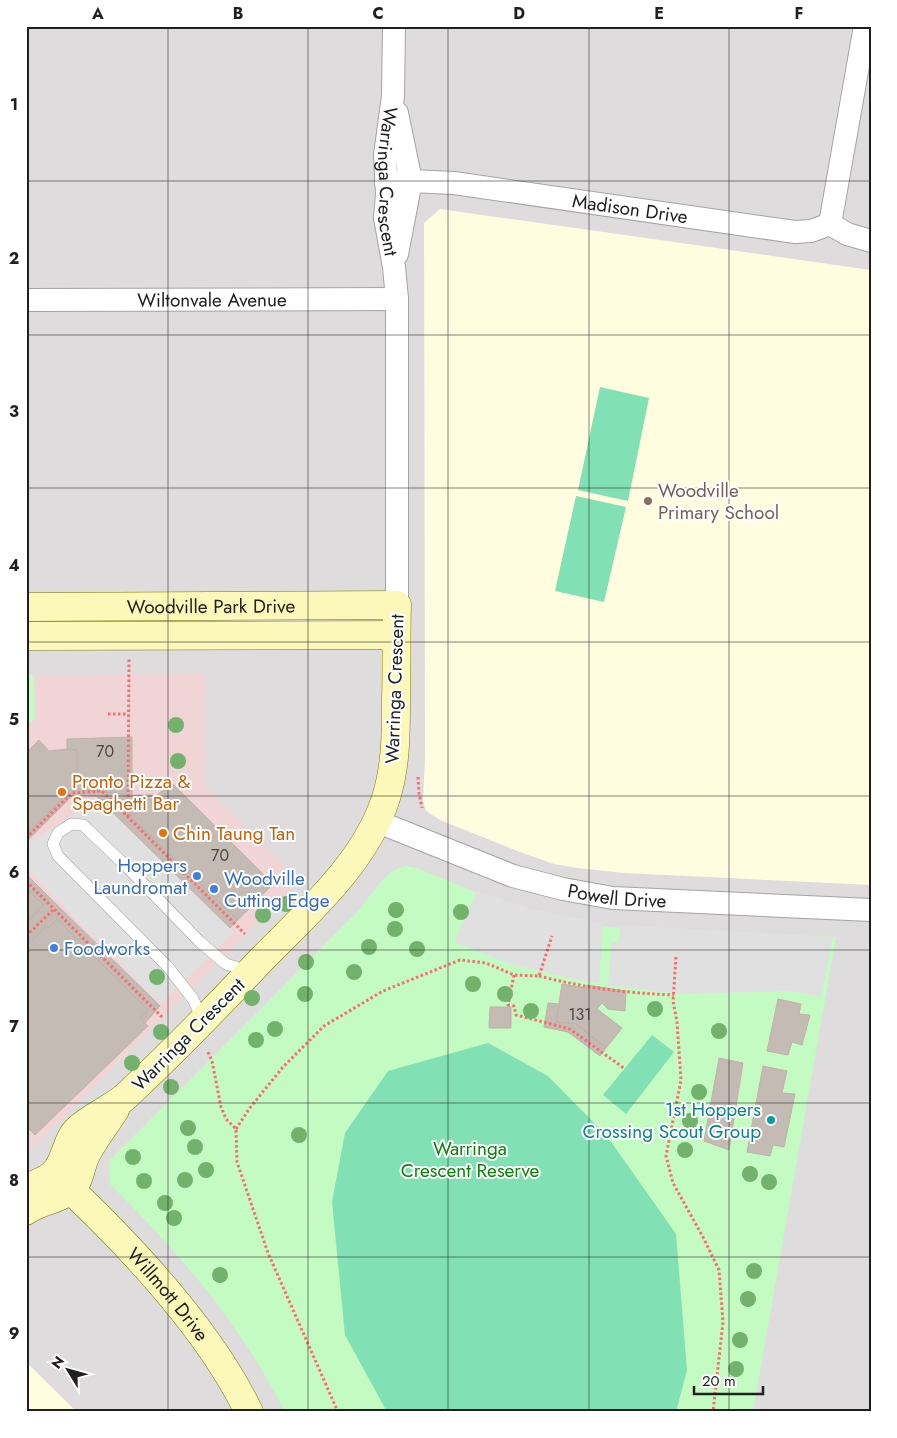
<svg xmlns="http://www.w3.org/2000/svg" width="897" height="1438" viewBox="0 0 897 1438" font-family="Jost,sans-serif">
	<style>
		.residential { fill: #dedcdd }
		.commercial { fill: #f1d5d6 }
		.education { fill: #fffce0 }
		.park { fill: #c3fbc2 }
		.pitch { fill: #82e1b4 }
		.parking { fill: #e0e0e0 }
		.building { fill: #c5bbb5; stroke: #c3b1a8 }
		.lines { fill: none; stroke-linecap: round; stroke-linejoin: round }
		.lane-casing { stroke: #a4a4a4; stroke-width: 12 }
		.street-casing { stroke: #a4a4a4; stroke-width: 24 }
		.secondary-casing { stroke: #797b02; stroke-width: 29 }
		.path { stroke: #fd6c6a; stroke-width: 3; stroke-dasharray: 2.5 2.5; stroke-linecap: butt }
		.lane { stroke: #fff; stroke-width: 11 }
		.street { stroke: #fff; stroke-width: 22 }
		.secondary { stroke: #fbf8b9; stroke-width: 28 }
		.tree { fill: #72b26c }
		.grid { fill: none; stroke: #202020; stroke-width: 1; stroke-opacity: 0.55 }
		.education-dot { fill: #8d6e63; stroke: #fff; stroke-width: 2 }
		.food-dot { fill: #e8710a; stroke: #fff; stroke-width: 2 }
		.shop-dot { fill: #3f7fe0; stroke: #fff; stroke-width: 2 }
		.culture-dot { fill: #0f9aa8; stroke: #fff; stroke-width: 2 }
		.labels { text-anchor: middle; stroke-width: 4; stroke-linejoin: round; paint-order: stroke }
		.number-label { font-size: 16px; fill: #494745 }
		.street-label { font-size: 19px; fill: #202020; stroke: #fff }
		.education-label { font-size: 19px; fill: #785e54; stroke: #fff; text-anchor: start }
		.food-label { font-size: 19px; fill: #c56008; stroke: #fff; text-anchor: start }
		.shop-label { font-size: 19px; fill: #366cbe; stroke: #fff; text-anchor: start }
		.culture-label { font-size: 19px; fill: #0d838f; stroke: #fff; text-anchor: end }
		.park-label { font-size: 19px; fill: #0a8209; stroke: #fff }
		.neatline { fill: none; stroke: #202020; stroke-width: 2 }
		.grid-label { font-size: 16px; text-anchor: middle; font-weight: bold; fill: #202020 }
	</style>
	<rect width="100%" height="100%" fill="#f0ece6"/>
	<path class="residential" d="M26 26H871V1412H26Z"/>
	<path class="commercial" d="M206 674V787L299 880 26 1155V727L35 718 34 675Z"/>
	<path class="education" d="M440 209 871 270V885L624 873 577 868 554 864 520 852 440 820 426 811 423 801 425 758 424 223Z
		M26 1362 77 1412H26Z"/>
	<path class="park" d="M26 675H34L35 718 26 727Z
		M406 866 417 868 492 899 580 924 633 929 836 937 753 1412H285C242 1326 178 1251 110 1184L109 1161 357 912C371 897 385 869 406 866Z"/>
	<path class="pitch" d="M600 387 649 398 628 501 578 490Z
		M576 496 626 507 604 602 555 591Z
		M652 1035 674 1052 626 1114 603 1095Z
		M488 1043 548 1076 607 1136 676 1234 687 1370 676 1412H387L345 1335 332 1202 345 1133 388 1071Z"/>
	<path class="parking" d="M96 797 234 932 160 1004 26 867V845L30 842 84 808Z
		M477 891 531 909 603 923 599 983 573 979 511 964 454 942Z
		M620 925 800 935 833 938 821 997 791 991 680 994 608 985 612 942 619 943Z"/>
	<path class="building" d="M132 737V795L77 789V750L67 749V739Z
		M39 740 49 751 67 749 77 750V789H72L26 834V753Z
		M171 782 273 884 238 920 131 817 132 795H153L149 798 152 800Z
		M72 789 132 795 131 817 238 920 230 928 96 796 73 795 26 842V834Z
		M26 874 50 898 44 905 26 888Z
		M26 888 44 905 26 923Z
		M50 898 160 1006 145 1023 140 1018 148 1010 57 919 49 928 46 926 26 946V923Z
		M57 919 148 1010 140 1018 148 1026 35 1135 26 1126V946L46 926 49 928Z
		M562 984 586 988 587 985 626 991 625 1011 608 1009 602 1003 597 1009 622 1028 606 1048 576 1024 556 1022Z
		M778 999 801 1004 799 1014 810 1015 802 1045 792 1042 788 1055 767 1051Z
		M548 1003 559 1004 556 1022 576 1024 606 1048 600 1056 568 1032 544 1027Z
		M490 1007H511V1028H489Z
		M719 1058 743 1063 729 1150 704 1141Z
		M763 1066 787 1071 782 1093 795 1094 784 1147 773 1145 770 1156 747 1152Z"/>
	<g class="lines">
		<g class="lane-casing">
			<path id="lane" d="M203 1021 193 999 168 967 58 856 53 844 58 833 71 824 83 825 126 866 200 942 226 964 250 972"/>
		</g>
		<g class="street-casing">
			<g id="street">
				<path id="s1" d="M394 26 393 96 385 155 387 194 385 218 394 267 397 299V605"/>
				<path id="s2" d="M386 182 411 181 454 183 795 232 811 231 830 224 847 234 871 241"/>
				<path d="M830 224 865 26"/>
				<path d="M397 254 411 181 397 113"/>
				<path id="s3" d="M26 300 397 299"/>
				<path id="s4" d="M376 821 513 876 563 889 613 898 871 910"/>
			</g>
		</g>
		<g class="secondary-casing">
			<g id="secondary">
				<path id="s5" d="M26 607 397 605C396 637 397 668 396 700 396 734 396 768 385 801 363 865 307 913 261 960 217 1007 172 1053 125 1097 111 1109 92 1116 78 1129 65 1141 66 1163 53 1174 46 1181 35 1184 26 1188"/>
				<path d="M26 636 396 635"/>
				<path id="s6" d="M54 1174C124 1239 207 1325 249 1412"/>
				<path d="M26 1211C39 1201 56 1201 69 1191 81 1182 80 1165 87 1153 95 1138 106 1124 115 1110"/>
			</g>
		</g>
		<path class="path" d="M108 714H128
			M418 777 419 793 422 808
			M128 817 129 659
			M26 838 72 793 102 791 245 934
			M26 881 162 1017
			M26 936 54 909
			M676 957 673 1001 677 1022 681 1080 666 1156 673 1183 703 1237 719 1270 723 1322 713 1412
			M514 975 508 1005 514 1006 516 1015 570 1029 625 1069
			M539 976C585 988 626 993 674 995
			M208 1052 212 1061 221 1107 226 1119 236 1129 237 1162 268 1253 338 1412
			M236 1129 249 1109 283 1067 324 1026 383 991 460 960 486 963 514 975 539 976 552 936"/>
		<use href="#lane" class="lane"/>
		<use href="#street" class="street"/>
		<use href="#secondary" class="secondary"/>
	</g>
	<g class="tree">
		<circle cx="176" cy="725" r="8"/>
		<circle cx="178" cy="761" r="8"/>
		<circle cx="286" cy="904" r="8"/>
		<circle cx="396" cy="910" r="8"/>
		<circle cx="461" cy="912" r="8"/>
		<circle cx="263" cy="915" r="8"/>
		<circle cx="395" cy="929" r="8"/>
		<circle cx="369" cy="947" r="8"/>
		<circle cx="417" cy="949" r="8"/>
		<circle cx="306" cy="962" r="8"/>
		<circle cx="354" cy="972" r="8"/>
		<circle cx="157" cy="977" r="8"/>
		<circle cx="473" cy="984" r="8"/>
		<circle cx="305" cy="994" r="8"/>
		<circle cx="505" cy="994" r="8"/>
		<circle cx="252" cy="998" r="8"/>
		<circle cx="655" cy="1009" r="8"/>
		<circle cx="531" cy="1011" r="8"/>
		<circle cx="275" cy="1029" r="8"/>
		<circle cx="719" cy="1031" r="8"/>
		<circle cx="161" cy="1032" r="8"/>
		<circle cx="256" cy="1040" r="8"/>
		<circle cx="132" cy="1063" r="8"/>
		<circle cx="171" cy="1087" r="8"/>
		<circle cx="699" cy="1092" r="8"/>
		<circle cx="690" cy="1121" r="8"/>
		<circle cx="188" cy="1128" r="8"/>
		<circle cx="299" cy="1135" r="8"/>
		<circle cx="195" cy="1147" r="8"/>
		<circle cx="685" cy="1150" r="8"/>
		<circle cx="133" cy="1157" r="8"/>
		<circle cx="206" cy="1170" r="8"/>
		<circle cx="750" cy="1174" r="8"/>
		<circle cx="185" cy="1180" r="8"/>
		<circle cx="144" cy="1181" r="8"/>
		<circle cx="769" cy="1182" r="8"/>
		<circle cx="165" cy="1203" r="8"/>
		<circle cx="174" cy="1218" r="8"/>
		<circle cx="754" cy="1271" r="8"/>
		<circle cx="220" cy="1275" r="8"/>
		<circle cx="748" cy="1299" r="8"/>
		<circle cx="740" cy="1340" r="8"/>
		<circle cx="736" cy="1369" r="8"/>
	</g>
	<path class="grid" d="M168 26V1412M308 26V1412M448 26V1412M589 26V1412M729 26V1412M26 181H871M26 335H871M26 488H871M26 642H871M26 796H871M26 950H871M26 1103H871M26 1257H871"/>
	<circle class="education-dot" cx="648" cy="501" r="5"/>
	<g class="food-dot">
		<circle cx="62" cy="792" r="5"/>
		<circle cx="163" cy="833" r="5"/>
	</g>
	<g class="shop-dot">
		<circle cx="197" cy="876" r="5"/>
		<circle cx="214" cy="889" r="5"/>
		<circle cx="54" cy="948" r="5"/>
	</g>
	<circle class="culture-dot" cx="771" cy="1120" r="5"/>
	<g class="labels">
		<g class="number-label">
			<text x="105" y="757">70</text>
			<text x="220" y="861">70</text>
			<text x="580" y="1020">131</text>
		</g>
		<g class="street-label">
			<text dy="7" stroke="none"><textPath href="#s1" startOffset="156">Warringa Crescent</textPath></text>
			<text dy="7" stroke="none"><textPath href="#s2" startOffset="246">Madison Drive</textPath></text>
			<text dy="7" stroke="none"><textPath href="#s3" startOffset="186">Wiltonvale Avenue</textPath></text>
			<text dy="7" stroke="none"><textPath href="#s5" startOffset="185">Woodville Park Drive</textPath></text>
			<text transform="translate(394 689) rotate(-88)" y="7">Warringa Crescent</text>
			<text dy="7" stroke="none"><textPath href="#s4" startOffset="254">Powell Drive</textPath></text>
			<text transform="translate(188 1034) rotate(-45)" y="7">Warringa Crescent</text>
			<text dy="7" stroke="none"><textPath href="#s6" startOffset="166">Willmott Drive</textPath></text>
		</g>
		<g class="education-label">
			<text x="658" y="497">Woodville<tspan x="658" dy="22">Primary School</tspan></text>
		</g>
		<g class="food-label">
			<text x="72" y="788">Pronto Pizza &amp;<tspan x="72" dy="22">Spaghetti Bar</tspan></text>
			<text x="173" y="840">Chin Taung Tan</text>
		</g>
		<g class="shop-label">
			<text x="187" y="872" text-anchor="end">Hoppers<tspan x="187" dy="22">Laundromat</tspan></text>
			<text x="224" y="885">Woodville<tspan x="224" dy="22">Cutting Edge</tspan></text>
			<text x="64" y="955">Foodworks</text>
		</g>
		<g class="culture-label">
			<text x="761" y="1116">1st Hoppers<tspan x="761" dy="22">Crossing Scout Group</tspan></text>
		</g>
		<g class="park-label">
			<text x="470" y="1155">Warringa<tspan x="470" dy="22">Crescent Reserve</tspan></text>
		</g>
	</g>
	<rect width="897" height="1438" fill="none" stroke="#ffffff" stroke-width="55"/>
	<g transform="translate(68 1370) rotate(307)" stroke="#ffffff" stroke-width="4" paint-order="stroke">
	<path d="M0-4L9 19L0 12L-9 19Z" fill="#202020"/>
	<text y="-8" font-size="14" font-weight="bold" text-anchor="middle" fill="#202020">N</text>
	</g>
	<path d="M694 1386v8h69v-8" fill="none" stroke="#202020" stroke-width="2.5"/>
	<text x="702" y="1386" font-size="15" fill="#202020" stroke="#ffffff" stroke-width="4" paint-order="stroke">20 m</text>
	<rect x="28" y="28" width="842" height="1382" class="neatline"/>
	<g class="grid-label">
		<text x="98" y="19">A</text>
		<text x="238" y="19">B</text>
		<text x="378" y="19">C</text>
		<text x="519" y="19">D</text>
		<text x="659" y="19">E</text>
		<text x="799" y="19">F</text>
		<text x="14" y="110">1</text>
		<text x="14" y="264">2</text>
		<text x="14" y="417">3</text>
		<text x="14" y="571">4</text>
		<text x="14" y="725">5</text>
		<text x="14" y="878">6</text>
		<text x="14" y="1032">7</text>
		<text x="14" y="1186">8</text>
		<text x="14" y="1339">9</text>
	</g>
</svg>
